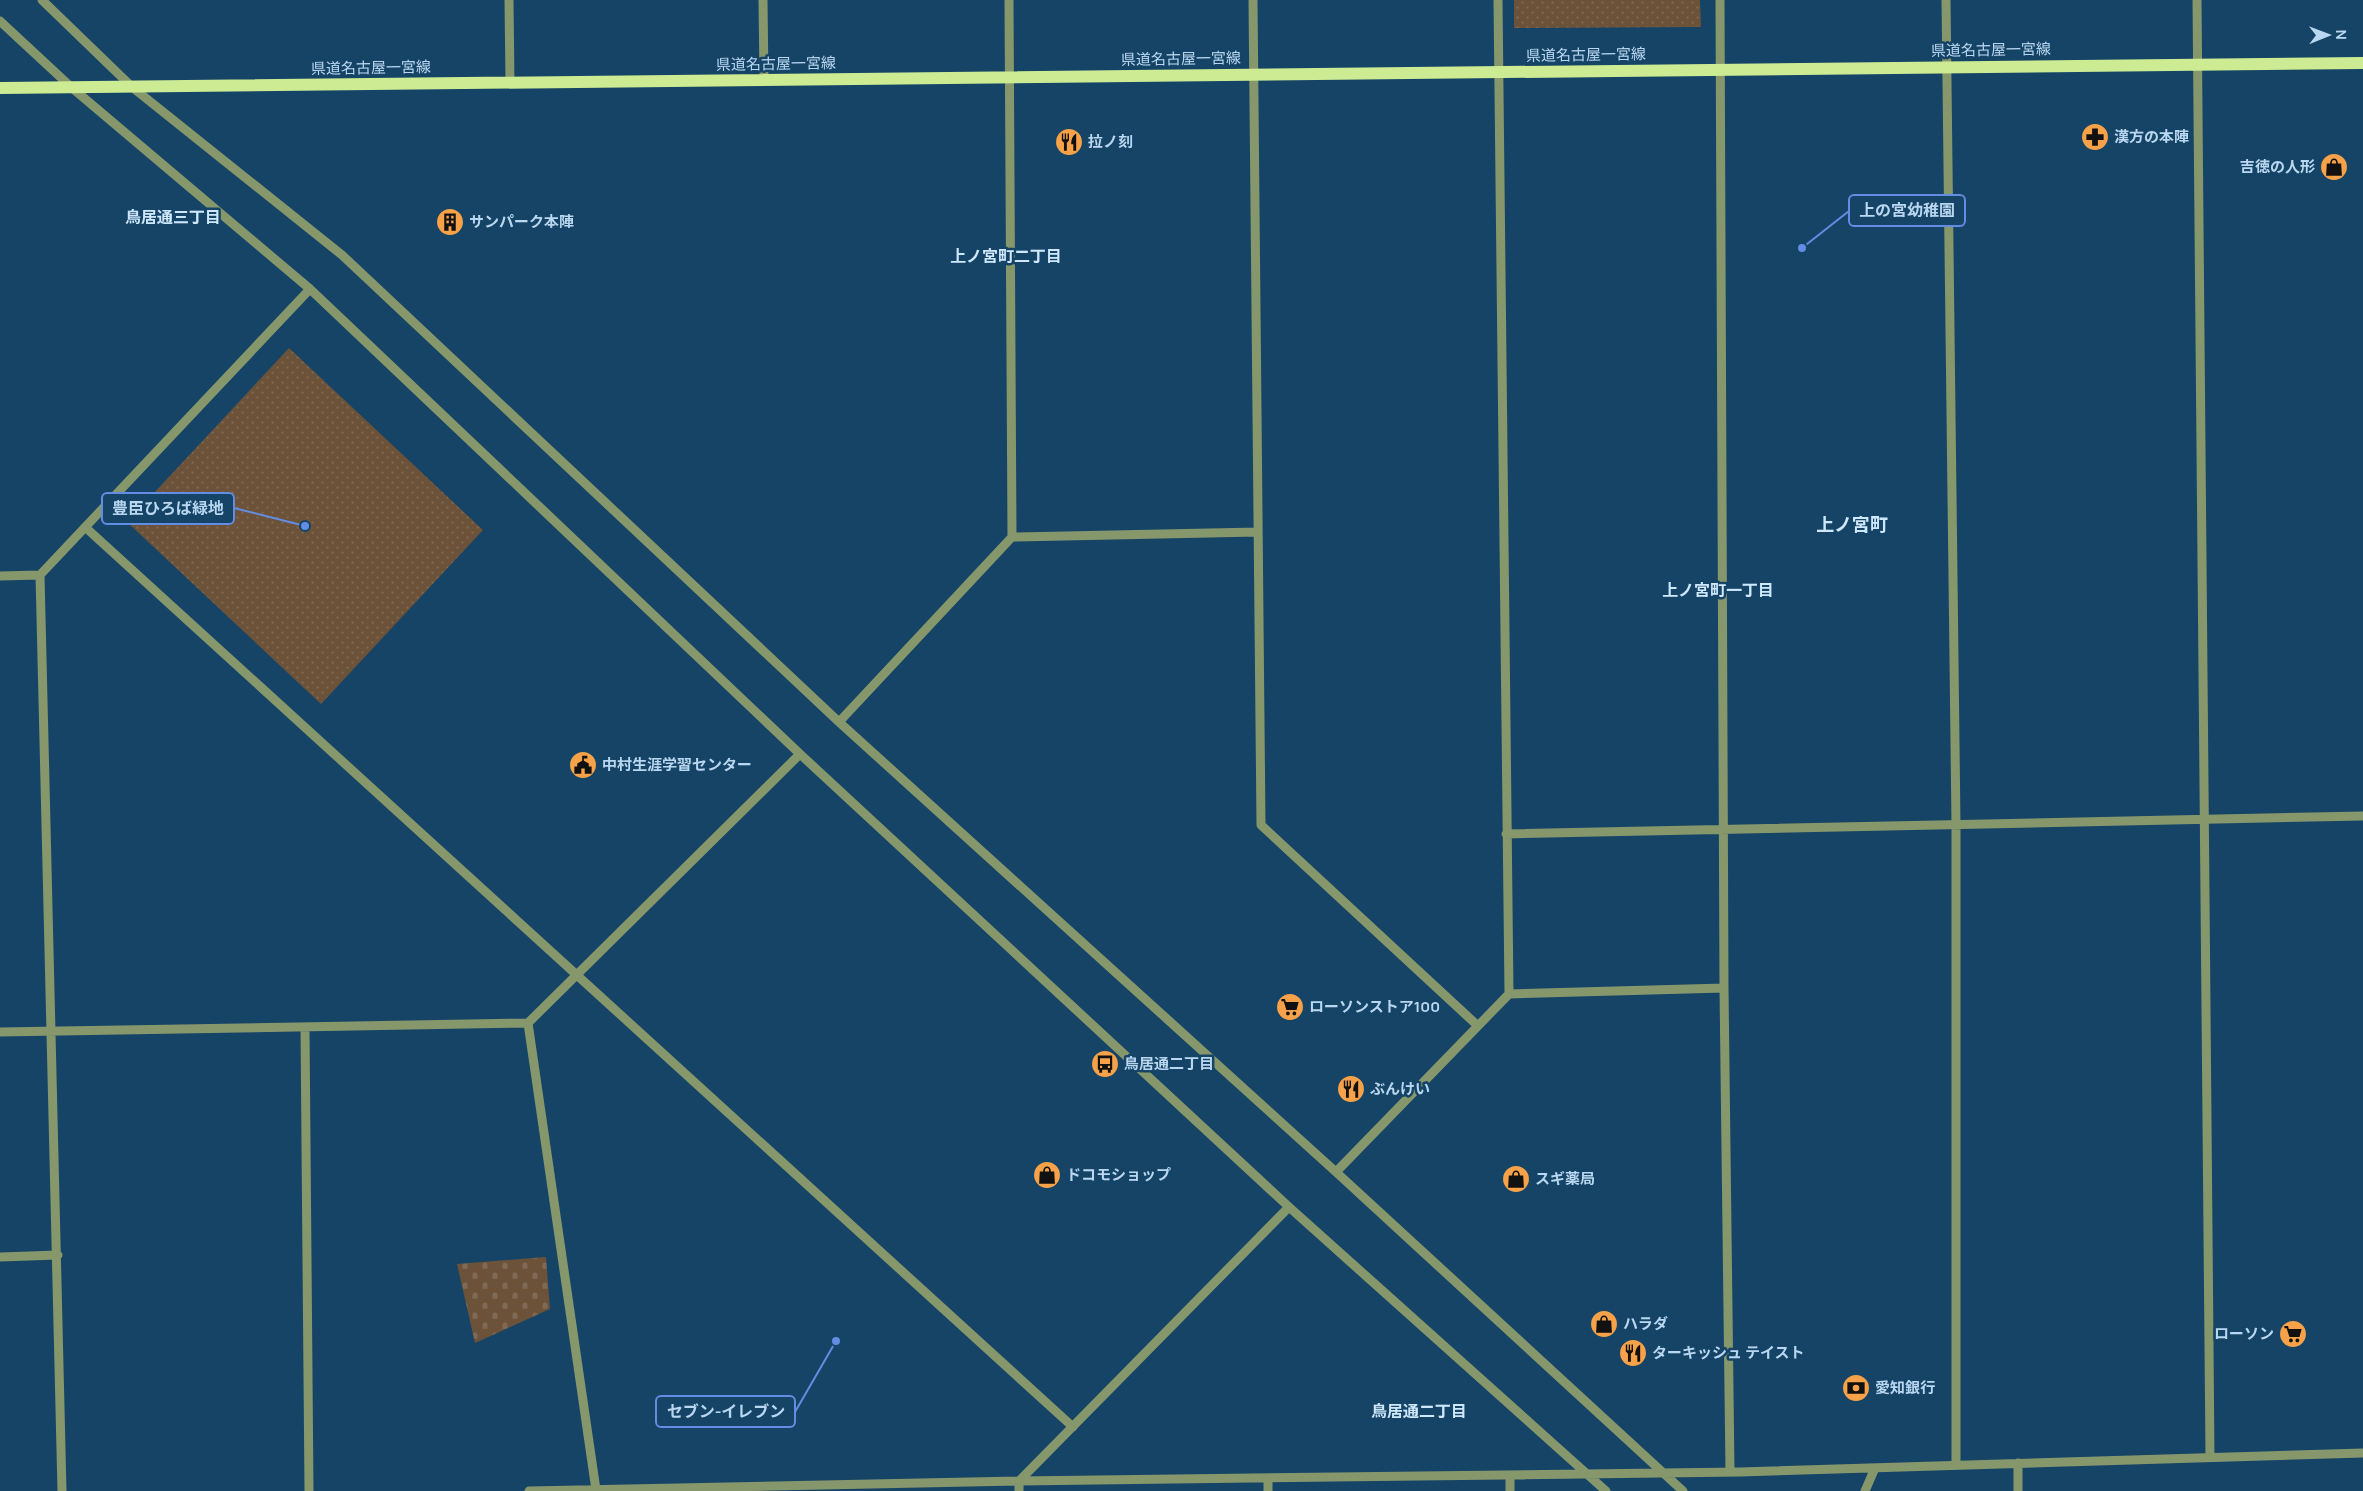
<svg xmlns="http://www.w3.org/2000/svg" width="2363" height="1491" viewBox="0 0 2363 1491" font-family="Manrope,'Noto Sans JP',sans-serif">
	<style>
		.grass { fill: url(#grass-dots) }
		.cemetery { fill: url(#cemetery-stones) }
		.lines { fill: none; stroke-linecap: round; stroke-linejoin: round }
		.minor { stroke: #87976c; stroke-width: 9 }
		.major { stroke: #cdeb92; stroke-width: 12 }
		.labels { text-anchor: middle; stroke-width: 5; stroke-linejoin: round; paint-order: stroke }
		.street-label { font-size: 15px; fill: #b9d7f1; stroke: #154466 }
		.poi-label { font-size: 15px; font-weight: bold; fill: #b9d7f1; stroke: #154466; text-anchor: start }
		.neighbourhood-label { font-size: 16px; font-weight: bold; fill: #cee7fb; stroke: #154466 }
		.quarter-label { font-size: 18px; font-weight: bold; fill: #cee7fb; stroke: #154466 }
		.leader { fill: none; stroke: #638ce3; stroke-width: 2 }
		.callout-dot { fill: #638ce3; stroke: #154466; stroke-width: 2 }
		.callout { fill: #154466; stroke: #638ce3; stroke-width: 2 }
		.callout-label { font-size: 16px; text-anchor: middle; font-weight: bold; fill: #b9d7f1 }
	</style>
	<defs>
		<pattern id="grass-dots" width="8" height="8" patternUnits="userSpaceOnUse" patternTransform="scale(1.25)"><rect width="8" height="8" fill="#6c5239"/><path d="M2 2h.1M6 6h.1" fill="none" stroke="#7f6a56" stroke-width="1.8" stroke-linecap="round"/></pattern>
		<pattern id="cemetery-stones" width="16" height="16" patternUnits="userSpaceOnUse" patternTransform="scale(1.25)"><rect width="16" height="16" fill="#6c5239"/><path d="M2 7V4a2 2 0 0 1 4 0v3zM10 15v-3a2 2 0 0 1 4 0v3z" fill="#7f6a56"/></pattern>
	</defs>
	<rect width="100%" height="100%" fill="#154466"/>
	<path class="grass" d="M1514 0H1700L1701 27 1514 28Z
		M289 348 483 530 321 704 127 522Z"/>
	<path class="cemetery" d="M546 1257 550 1309 475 1343 457 1264Z"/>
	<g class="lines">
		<path class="minor" d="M42 0 132 87 342 255 839 722 1336 1172 1683 1491
			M509 0 510 83
			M763 0 764 80
			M1253 0 1261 825 1478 1026
			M1720 0 1724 988 1730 1472
			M1946 0 1956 825V1465
			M2197 0 2210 1457
			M0 21 71 87 310 289 800 754 1289 1207 1606 1491
			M85 527 1073 1427
			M1012 537 1258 532
			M40 575 62 1491
			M0 576 40 575 310 289
			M839 722 1012 537 1009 0
			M1506 834 2363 816
			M1509 994 1724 988
			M528 1023 596 1490
			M305 1028 309 1491
			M0 1032 528 1023 800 754
			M1336 1172 1509 994 1498 0
			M0 1257 58 1255
			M2018 1463V1491
			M1510 1475V1491
			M1268 1478V1491
			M529 1491 1019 1481 1740 1472 2363 1453
			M1019 1491V1481L1289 1207
			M1865 1491 1875 1468"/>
		<path class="major" d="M0 88 2363 63"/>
	</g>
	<defs>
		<g id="pharmacy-disc" transform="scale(1.4375)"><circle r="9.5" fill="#f7a248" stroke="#154466"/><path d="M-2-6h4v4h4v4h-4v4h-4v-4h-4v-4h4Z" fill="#111"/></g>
		<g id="restaurant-disc" transform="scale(1.4375)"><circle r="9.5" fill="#f7a248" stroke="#154466"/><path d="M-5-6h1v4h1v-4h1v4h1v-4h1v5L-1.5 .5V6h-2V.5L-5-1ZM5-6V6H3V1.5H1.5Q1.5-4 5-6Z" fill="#111"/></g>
		<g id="shop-disc" transform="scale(1.4375)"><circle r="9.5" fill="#f7a248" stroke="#154466"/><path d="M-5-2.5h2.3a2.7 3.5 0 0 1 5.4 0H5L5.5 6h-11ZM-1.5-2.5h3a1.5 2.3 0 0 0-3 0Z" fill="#111"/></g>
		<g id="building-disc" transform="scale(1.4375)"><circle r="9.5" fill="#f7a248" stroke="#154466"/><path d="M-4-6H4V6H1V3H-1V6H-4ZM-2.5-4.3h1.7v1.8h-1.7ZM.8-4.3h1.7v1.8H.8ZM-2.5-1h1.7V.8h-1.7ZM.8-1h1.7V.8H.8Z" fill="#111"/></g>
		<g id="civic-disc" transform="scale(1.4375)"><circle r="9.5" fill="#f7a248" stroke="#154466"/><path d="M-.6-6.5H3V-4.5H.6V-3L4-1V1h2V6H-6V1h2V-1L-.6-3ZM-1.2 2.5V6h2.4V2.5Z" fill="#111"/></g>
		<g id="supermarket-disc" transform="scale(1.4375)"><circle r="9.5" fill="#f7a248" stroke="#154466"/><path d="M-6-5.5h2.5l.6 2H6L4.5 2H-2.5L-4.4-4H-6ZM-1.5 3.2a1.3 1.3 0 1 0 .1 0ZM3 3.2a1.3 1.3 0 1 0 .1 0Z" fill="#111"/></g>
		<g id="bus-disc" transform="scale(1.4375)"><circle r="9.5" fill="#f7a248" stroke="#154466"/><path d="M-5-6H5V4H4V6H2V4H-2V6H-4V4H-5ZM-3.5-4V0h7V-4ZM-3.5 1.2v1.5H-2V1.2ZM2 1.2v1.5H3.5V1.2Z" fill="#111"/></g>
		<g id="bank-disc" transform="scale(1.4375)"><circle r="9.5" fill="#f7a248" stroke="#154466"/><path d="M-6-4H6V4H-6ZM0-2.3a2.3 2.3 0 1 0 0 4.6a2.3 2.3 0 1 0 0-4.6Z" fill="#111"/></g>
	</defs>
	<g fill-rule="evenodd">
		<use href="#pharmacy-disc" x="2095" y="137"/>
		<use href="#restaurant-disc" x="1069" y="142"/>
		<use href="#shop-disc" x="2334" y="167"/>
		<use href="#building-disc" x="450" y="222"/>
		<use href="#civic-disc" x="583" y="765"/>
		<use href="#supermarket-disc" x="1290" y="1007"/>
		<use href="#bus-disc" x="1105" y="1064"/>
		<use href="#restaurant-disc" x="1351" y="1089"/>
		<use href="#shop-disc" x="1047" y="1175"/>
		<use href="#shop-disc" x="1516" y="1179"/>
		<use href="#shop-disc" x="1604" y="1324"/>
		<use href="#supermarket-disc" x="2293" y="1334"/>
		<use href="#restaurant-disc" x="1633" y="1353"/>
		<use href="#bank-disc" x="1856" y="1388"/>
	</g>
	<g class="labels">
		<g class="street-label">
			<text transform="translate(1991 50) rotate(-1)" y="5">県道名古屋一宮線</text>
			<text transform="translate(1586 55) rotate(-1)" y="5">県道名古屋一宮線</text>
			<text transform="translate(1181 59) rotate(-1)" y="5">県道名古屋一宮線</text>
			<text transform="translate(776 64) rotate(-1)" y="5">県道名古屋一宮線</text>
			<text transform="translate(371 68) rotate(-1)" y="5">県道名古屋一宮線</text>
		</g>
		<g class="poi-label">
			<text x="2114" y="142">漢方の本陣</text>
			<text x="1088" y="147">拉ノ刻</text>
			<text x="2315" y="172" text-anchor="end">吉徳の人形</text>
			<text x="469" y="227">サンパーク本陣</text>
			<text x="602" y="770">中村生涯学習センター</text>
			<text x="1309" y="1012">ローソンストア100</text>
			<text x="1124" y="1069">鳥居通二丁目</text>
			<text x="1370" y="1094">ぶんけい</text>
			<text x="1066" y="1180">ドコモショップ</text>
			<text x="1535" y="1184">スギ薬局</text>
			<text x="1623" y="1329">ハラダ</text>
			<text x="2274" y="1339" text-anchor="end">ローソン</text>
			<text x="1652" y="1358">ターキッシュ テイスト</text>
			<text x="1875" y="1393">愛知銀行</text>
		</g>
		<g class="neighbourhood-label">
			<text x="173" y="223">鳥居通三丁目</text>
			<text x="1006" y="262">上ノ宮町二丁目</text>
			<text x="1718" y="596">上ノ宮町一丁目</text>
			<text x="1419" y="1417">鳥居通二丁目</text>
		</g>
		<g class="quarter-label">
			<text x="1852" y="531">上ノ宮町</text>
		</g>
	</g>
	<path class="leader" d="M1802 248L1849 211M305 526L234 508M836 1341L795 1412"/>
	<g class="callout-dot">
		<circle cx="1802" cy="248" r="5"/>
		<circle cx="305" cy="526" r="5"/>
		<circle cx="836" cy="1341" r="5"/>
	</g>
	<g class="callout">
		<rect x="1849" y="195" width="116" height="31" rx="5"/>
		<rect x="102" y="493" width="132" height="31" rx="5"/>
		<rect x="656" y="1396" width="139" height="31" rx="5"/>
	</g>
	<g class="callout-label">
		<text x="1907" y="216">上の宮幼稚園</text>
		<text x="168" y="514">豊臣ひろば緑地</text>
		<text x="726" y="1417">セブン-イレブン</text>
	</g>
	<g transform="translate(2328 35) rotate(89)" stroke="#154466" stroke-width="4" paint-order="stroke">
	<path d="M0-4L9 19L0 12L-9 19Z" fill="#b9d7f1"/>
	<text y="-8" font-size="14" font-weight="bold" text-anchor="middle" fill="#b9d7f1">N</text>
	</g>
</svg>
